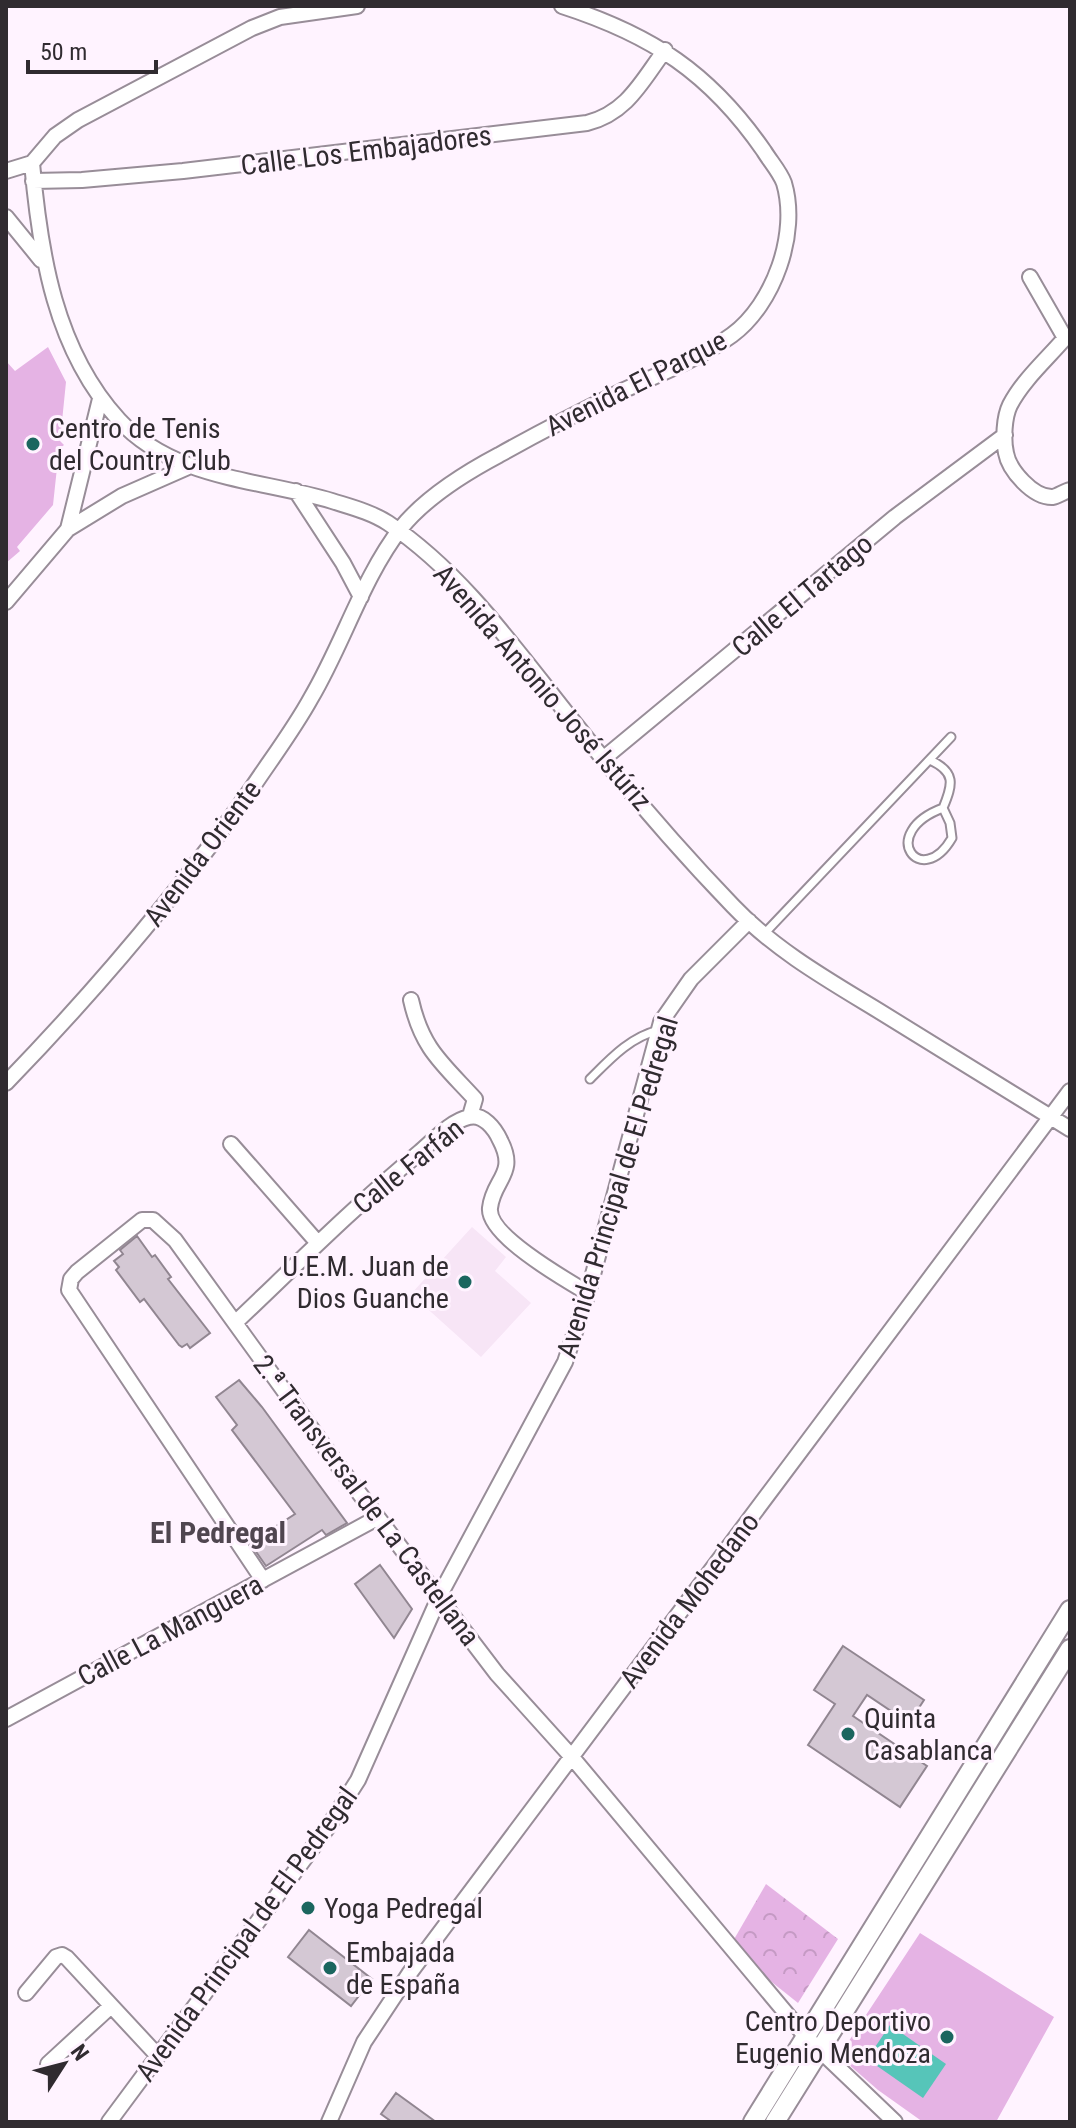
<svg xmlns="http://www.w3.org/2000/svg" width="1076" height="2128" viewBox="0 0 1076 2128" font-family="'Roboto Condensed',sans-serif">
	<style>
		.built { fill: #f7e5f6 }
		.park { fill: url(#park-crowns) }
		.pitch { fill: #e5b3e4 }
		.water { fill: #56c5b9 }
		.building { fill: #d4c8d4; stroke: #918691; stroke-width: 2 }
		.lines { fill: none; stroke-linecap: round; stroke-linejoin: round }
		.lane-casing { stroke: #988d98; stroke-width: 11 }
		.street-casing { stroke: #988d98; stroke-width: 18 }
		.secondary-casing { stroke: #988d98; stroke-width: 22 }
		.lane { stroke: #fff; stroke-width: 7 }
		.street { stroke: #fff; stroke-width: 14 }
		.secondary { stroke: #fff; stroke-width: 18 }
		.poi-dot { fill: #1b665f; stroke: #fff3ff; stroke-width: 3 }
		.labels { text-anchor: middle; stroke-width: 6; stroke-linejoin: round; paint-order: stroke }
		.street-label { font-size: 28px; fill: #302b30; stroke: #fff3ff }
		.poi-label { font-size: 28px; fill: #302b30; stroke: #fff3ff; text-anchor: start }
		.neighbourhood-label { font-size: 30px; font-weight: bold; fill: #504650; stroke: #fff3ff }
	</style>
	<defs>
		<pattern id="park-crowns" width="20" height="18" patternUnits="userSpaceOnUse" patternTransform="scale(2)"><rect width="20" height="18" fill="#e5b3e4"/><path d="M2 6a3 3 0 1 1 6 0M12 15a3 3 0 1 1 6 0" fill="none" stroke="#c59ac4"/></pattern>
	</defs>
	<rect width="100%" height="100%" fill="#fff3ff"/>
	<path class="built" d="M472 1227 506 1257 495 1271 531 1303 481 1357 411 1294Z"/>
	<path class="park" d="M766 1884 838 1939 798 2003 729 1948Z"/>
	<path class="pitch" d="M48 347 66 382 60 441 64 445 59 449 53 505 17 547 20 551 6 563V361L15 371Z
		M920 1933 1054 2017 996 2122H923L878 2090 839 2056Z"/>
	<path class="water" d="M890 2025 946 2064 923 2098 867 2059Z"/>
	<path class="building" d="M137 1236 152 1257 155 1255 171 1277 168 1279 210 1333 190 1348 187 1344 182 1347 179 1345 144 1299 140 1302 116 1270 119 1267 114 1261 123 1254 120 1250Z
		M239 1380 262 1407 347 1523 326 1535 322 1530 266 1566 250 1543 295 1514 232 1430 237 1425 216 1397Z
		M380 1565 412 1609 394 1638 355 1584Z
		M843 1646 924 1700 909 1723 867 1695 853 1716 927 1766 900 1807 808 1745 835 1704 814 1690Z
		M309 1930 372 1979 351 2006 288 1957Z
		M396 2093 436 2122H392L381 2114Z"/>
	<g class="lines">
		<g class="lane-casing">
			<path id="lane" d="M930 760C956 772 953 784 943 808 876 833 921 891 952 838L950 823 943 808
				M764 934 951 737
				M590 1079C610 1059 630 1037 659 1030"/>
		</g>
		<g class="street-casing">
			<path id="street" d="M32 163C40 254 55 350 119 420 174 480 260 479 332 501 351 507 371 512 388 523 465 575 518 653 576 725 625 787 678 849 733 906 775 950 828 980 879 1011 942 1050 1006 1089 1070 1129
				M32 163 55 136 78 120 252 28 280 17 357 6
				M6 171 32 163
				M33 181 82 180 183 171 587 123C627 113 642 81 665 50
				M6 217 41 260
				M1030 277 1065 338C1047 359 1023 380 1010 405 1004 417 1003 440 1006 453 1009 470 1033 498 1053 497 1058 496 1065 491 1070 490
				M296 491 343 563 361 597
				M68 529 100 399
				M6 602 68 529 122 496 188 467
				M603 759 895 517 1005 435
				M411 1000C422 1049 442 1063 475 1099L470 1116
				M6 1083C96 990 178 894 252 788 272 758 294 729 311 698 343 644 363 577 401 528 426 497 465 473 499 455 540 432 581 411 622 391 659 374 699 359 732 335 774 304 799 233 784 183 780 172 770 161 764 151 710 73 652 35 562 6
				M231 1144 317 1242
				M236 1322C297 1264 355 1206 420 1152 434 1140 451 1121 469 1117 483 1113 495 1129 500 1140 518 1174 493 1179 490 1208 487 1235 566 1280 588 1293
				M263 1580 69 1290 71 1279 77 1272 142 1220H153L175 1240 337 1464 497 1674 571 1756 806 2037 895 2122
				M6 1719 377 1518
				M26 1993 56 1957 62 1955 67 1958 158 2056
				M48 2064 111 2006
				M109 2122 328 1827 358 1780 441 1593 565 1362 588 1293 661 1022 691 979 749 921
				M329 2122 364 2042 409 1974 1070 1091"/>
		</g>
		<g class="secondary-casing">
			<path id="secondary" d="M753 2122 1070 1610
				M775 2122 1070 1649"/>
		</g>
		<use href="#lane" class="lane"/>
		<use href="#street" class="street"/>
		<use href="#secondary" class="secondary"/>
	</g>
	<g class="poi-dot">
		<circle cx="33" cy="444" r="8"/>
		<circle cx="465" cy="1282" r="8"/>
		<circle cx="848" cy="1734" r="8"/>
		<circle cx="308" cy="1908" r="8"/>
		<circle cx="330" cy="1968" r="8"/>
		<circle cx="947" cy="2037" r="8"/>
	</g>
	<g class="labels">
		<g class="street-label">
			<text transform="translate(366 150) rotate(-7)" y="10">Calle Los Embajadores</text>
			<text transform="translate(636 383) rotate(-27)" y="10">Avenida El Parque</text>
			<text transform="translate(802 595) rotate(-40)" y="10">Calle El Tartago</text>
			<text transform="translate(543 687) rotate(49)" y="10">Avenida Antonio José Istúriz</text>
			<text transform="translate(202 853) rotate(-53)" y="10">Avenida Oriente</text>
			<text transform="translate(408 1166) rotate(-39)" y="10">Calle Farfán</text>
			<text transform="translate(617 1187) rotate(-73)" y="10">Avenida Principal de El Pedregal</text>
			<text transform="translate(367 1500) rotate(53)" y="10">2.ª Transversal de La Castellana</text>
			<text transform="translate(689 1600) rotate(-53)" y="10">Avenida Mohedano</text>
			<text transform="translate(170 1630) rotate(-28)" y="10">Calle La Manguera</text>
			<text transform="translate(246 1934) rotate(-54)" y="10">Avenida Principal de El Pedregal</text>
		</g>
		<g class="poi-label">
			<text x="49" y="438">Centro de Tenis<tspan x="49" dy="32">del Country Club</tspan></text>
			<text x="449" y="1276" text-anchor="end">U.E.M. Juan de<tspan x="449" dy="32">Dios Guanche</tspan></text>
			<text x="864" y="1728">Quinta<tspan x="864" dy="32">Casablanca</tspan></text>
			<text x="324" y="1918">Yoga Pedregal</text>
			<text x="346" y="1962">Embajada<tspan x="346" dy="32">de España</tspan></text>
			<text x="931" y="2031" text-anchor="end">Centro Deportivo<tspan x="931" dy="32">Eugenio Mendoza</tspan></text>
		</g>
		<g class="neighbourhood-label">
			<text x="218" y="1543">El Pedregal</text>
		</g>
	</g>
	<rect width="1076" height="2128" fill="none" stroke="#302b30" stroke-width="16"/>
	<g transform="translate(64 2064) rotate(54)" stroke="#fff3ff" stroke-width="6" paint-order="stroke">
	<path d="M0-6L14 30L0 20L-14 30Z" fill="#302b30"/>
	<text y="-12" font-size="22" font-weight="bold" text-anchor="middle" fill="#302b30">N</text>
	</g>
	<path d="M28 60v12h128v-12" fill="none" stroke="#302b30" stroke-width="4"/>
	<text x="40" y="60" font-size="24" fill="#302b30" stroke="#fff3ff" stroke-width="6" paint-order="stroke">50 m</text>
</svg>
